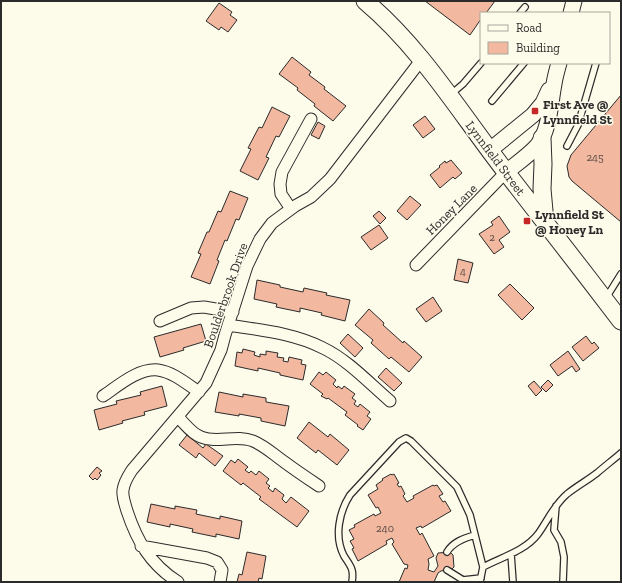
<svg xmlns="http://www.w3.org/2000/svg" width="622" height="583" viewBox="0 0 622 583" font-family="'Zilla Slab',serif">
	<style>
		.building { fill: #f2b8a0; stroke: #2b2b2b }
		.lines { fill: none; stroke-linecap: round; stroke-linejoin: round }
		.lane-casing { stroke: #2b2b2b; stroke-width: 8 }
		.street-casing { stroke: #2b2b2b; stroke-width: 13 }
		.secondary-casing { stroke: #2b2b2b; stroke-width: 17 }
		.primary-casing { stroke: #2b2b2b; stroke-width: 19 }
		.lane { stroke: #fdfbea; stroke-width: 5.5 }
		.street { stroke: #fdfbea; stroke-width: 11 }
		.secondary { stroke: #fdfbea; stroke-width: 15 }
		.primary { stroke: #fdfbea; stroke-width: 17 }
		.poi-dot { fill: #c62828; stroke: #fdfbea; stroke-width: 1.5 }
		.labels { text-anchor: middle; stroke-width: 3; stroke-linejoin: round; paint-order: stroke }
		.number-label { font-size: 11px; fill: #5d4e48 }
		.poi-label { font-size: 13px; font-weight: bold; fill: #2b2b2b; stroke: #fdfbea; text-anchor: start }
		.street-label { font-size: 13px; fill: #2b2b2b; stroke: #fdfbea }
	</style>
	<rect width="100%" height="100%" fill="#fdfbea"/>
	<path class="building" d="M425 1H495L486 13H481V19L470 35Z
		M219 3 232 12 230 15 237 20 228 32 221 27 219 30 206 21Z
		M292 57 311 72 309 75 325 87 324 89 346 106 333 121 314 106 315 104 297 90 298 88 279 74Z
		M621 95V222L572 181 569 177 567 166 571 155Z
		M272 107 290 116 279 137 276 136 266 157 269 158 258 180 240 171 251 149 248 148 259 127 262 128Z
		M425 116 435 129 423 138 413 125Z
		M318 122 325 126 319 139 311 135Z
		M451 160 462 173 455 179 453 177 440 188 430 175 440 167 439 166 445 161 446 163Z
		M230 191 248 198 239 220 236 219 227 241 225 240 217 260 219 261 210 284 191 277 201 254 198 253 207 232H209L218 211 221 212Z
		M410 196 421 205 407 220 397 211Z
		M379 211 386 218 380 224 373 216Z
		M499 216 510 232 499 240 504 247 494 254 479 234 493 225 491 222Z
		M379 225 388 238 371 250 361 237Z
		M458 259 473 263 468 283 454 280Z
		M257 280 280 285V287L303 292 304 288 327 293 326 295 350 300 345 321 321 315 322 313 300 308V312L276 307 277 304 254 299Z
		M510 284 534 308 522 320 498 295Z
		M433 297 442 311 426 322 416 309Z
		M369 309 384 323 383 325 403 343 404 341 422 357 409 372 391 357 389 359 371 343 373 340 355 325Z
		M201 324 206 341 183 348 184 350 160 357 154 337Z
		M348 334 363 348 355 357 340 343Z
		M586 336 592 344 594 342 599 348 583 361 572 347Z
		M243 349 255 352 254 355 260 357V354L266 355V351L278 353 277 357 284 358 283 361 288 362 289 357 302 360 301 364 306 365 303 380 280 375V373L258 368V371L235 366 237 352 242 353Z
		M568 351 580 369 576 372 572 366 558 376 550 365Z
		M386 368 402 383 394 391 378 377Z
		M319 372 323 375 326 372 336 380 333 384 337 388 338 386 342 389 344 386 355 394 352 398 356 401 354 404 358 407 360 404 370 412 367 416 371 419 363 430 357 426 358 425 345 415 347 412 328 398 327 399 321 396 323 394 310 384Z
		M548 380 553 385 546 392 541 387Z
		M534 381 542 390 536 396 528 386Z
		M162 386 167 406 144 412 145 415 122 421 123 423 99 430 94 410 117 404 116 401 141 395 140 392Z
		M219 392 243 397V394L266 398V402L289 406 285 426 261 421V418L239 414V416L215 412Z
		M309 422 328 437 330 434 349 450 337 465 318 450 316 453 297 438Z
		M187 435 203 448 206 444 223 456 215 466 199 453 196 458 179 445Z
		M238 459 248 467 245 470 249 473 251 471 256 475 259 471 269 479 266 483 270 486 268 488 273 492 275 488 284 495 282 499 286 503 291 497 309 511 297 527 259 499 261 497 243 483 241 485 223 471 231 460 235 463Z
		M97 467 102 471 99 473 101 475 97 480 95 478 93 480 89 476Z
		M391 474 392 475 394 474 399 483 397 484 399 487 401 486 405 494 403 496 407 502 414 498 413 496 433 485 434 486 437 485 443 494 439 496 443 502 445 501 451 511 422 528 421 526 416 528 420 535 422 533 434 556 428 559 429 564 428 570 434 572 438 566 436 558 438 553 450 552 453 555 454 567 452 569 441 571 438 573 434 582H399L405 568 407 569 408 565 404 564 392 544 394 542 392 538 386 541 387 544 358 561 352 549 354 548 350 541 354 539 349 530 355 527 354 525 374 514 375 516 381 513 378 507 376 508 368 495 378 489 376 485 383 480 382 479Z
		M151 504 175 509V506L197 510 196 514 220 519V516L242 521 239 539 216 534V537L192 532 193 529 170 524V527L147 522Z
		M247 552 266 556 262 579 259 578 258 582H237L239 574 242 575Z"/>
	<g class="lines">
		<g class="lane-casing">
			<path id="lane" d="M520 13 525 7
				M450 95 463 84 481 63
				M492 101 524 63
				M567 146 578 125 596 63
				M606 298 621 274
				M556 506 554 530 561 542 564 557 563 582
				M447 552C453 542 464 538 475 535
				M511 554 513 582
				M483 567C502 557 525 551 538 534 548 520 554 505 567 494 577 486 588 480 597 473 605 466 613 460 621 453
				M447 570 463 580 481 578
				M352 582C354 569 351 567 344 556 334 537 339 512 350 495L399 442 406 438 411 441 457 487 470 515 483 567 480 582"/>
		</g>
		<g class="street-casing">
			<path id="street" d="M291 209 281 194 280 184 282 172 311 119
				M416 265 506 172
				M160 321 191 308 204 307 233 312
				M228 325C260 330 294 333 323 348 348 360 369 383 390 401
				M103 396C118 386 138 368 158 370 173 372 187 384 199 392
				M178 417C185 424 192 434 201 437 217 444 236 434 253 441 265 446 273 454 283 461 295 470 307 478 319 486
				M141 546 207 558 217 562 222 570 220 582
				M178 582C150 564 137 541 127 511 125 504 122 496 123 490 124 482 128 476 132 470L206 383 221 350 225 335 247 266 260 239 272 223 295 206 311 197 330 179 422 59"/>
		</g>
		<g class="secondary-casing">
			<path id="secondary" d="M571 13 574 1
				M490 150 533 115 543 103 549 90
				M506 172C516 164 528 156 537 146 550 130 550 104 554 84 555 77 557 70 559 63"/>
		</g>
		<g class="primary-casing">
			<path id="primary" d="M365 1C422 49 460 113 506 172 544 221 583 271 621 321
				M542 138 543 164 542 189 545 222"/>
		</g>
		<use href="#lane" class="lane"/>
		<use href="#street" class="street"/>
		<use href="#secondary" class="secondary"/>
		<use href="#primary" class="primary"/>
	</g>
	<g class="poi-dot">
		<rect x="531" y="107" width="8" height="8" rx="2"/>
		<rect x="523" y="217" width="8" height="8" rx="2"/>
	</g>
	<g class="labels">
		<g class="number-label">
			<text x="595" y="161">245</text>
			<text x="492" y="241">2</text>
			<text x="463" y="275">4</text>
			<text x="385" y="532">240</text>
		</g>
		<g class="poi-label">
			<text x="543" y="109">First Ave @<tspan x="543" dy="15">Lynnfield St</tspan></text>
			<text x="535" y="219">Lynnfield St<tspan x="535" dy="15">@ Honey Ln</tspan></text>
		</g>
		<g class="street-label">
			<text transform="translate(496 158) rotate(53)" y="5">Lynnfield Street</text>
			<text transform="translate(451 209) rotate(-45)" y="5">Honey Lane</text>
			<text transform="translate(225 295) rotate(-71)" y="5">Boulderbrook Drive</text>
		</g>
	</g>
	<rect width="622" height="583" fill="none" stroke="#2b2b2b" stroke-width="4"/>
	<rect x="480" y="12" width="130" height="52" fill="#fdfbea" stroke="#a9a89e"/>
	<rect x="488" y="25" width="20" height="6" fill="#fdfbea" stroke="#a9a89e"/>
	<text x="516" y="32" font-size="12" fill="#2b2b2b">Road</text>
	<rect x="488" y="42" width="20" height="12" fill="#f2b8a0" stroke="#a9a89e"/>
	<text x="516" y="52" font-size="12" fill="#2b2b2b">Building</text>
</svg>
